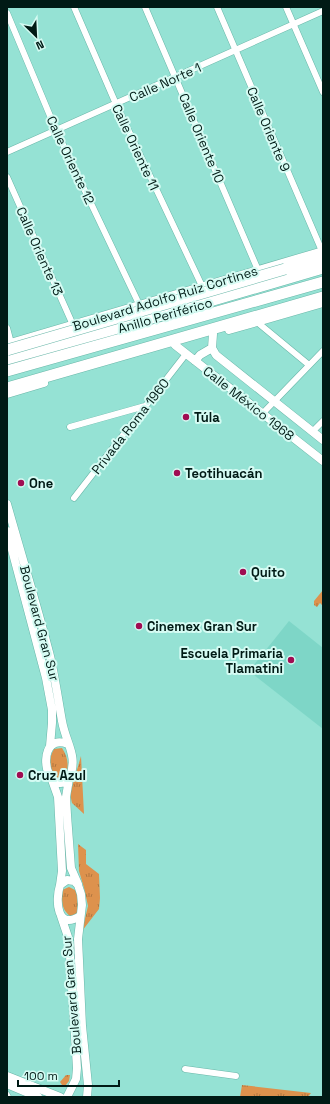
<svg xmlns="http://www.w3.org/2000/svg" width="330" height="1104" viewBox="0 0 330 1104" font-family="'Space Grotesk',sans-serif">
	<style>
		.built { fill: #7ed6c7 }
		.park { fill: url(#park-tufts) }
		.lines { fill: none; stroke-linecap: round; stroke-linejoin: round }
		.street-casing { stroke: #6ab7a9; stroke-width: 7 }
		.secondary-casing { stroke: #6ab7a9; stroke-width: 9 }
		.highway-casing { stroke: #6ab7a9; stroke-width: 12 }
		.street { stroke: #fff; stroke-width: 6 }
		.secondary { stroke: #fff; stroke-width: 8 }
		.highway { stroke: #fff; stroke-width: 11 }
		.highway-bridge-casing { stroke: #6ab7a9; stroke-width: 12; stroke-linecap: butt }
		.highway-bridge { stroke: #fff; stroke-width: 11 }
		.poi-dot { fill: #a00c52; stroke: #d5fbf3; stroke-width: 1.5 }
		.labels { text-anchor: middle; stroke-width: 4; stroke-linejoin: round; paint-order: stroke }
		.street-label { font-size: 13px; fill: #001a15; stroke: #d5fbf3 }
		.poi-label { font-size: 13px; font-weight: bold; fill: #001a15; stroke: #d5fbf3; text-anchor: start }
	</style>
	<defs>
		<pattern id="park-tufts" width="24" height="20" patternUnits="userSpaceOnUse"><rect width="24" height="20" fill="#dd924d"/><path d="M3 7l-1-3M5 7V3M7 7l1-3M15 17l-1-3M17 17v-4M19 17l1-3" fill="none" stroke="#b1763f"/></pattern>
	</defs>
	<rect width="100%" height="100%" fill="#95e2d4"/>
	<path class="built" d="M289 621 323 648V729L249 671Z"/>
	<path class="park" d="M323 590V606L320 603 317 607 314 605V601Z
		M62 748C68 757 69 765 66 776L60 779C48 773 48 759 54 749Z
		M81 756 84 814 72 803 70 794Z
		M78 844 86 850V864L99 874 100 898 99 909 82 931 88 906 84 888 79 871Z
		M69 887 77 891 78 903 77 914 70 916C61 909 62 901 62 890Z
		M66 1075H70L69 1081 65 1086 62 1085 60 1082Z
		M242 1085 311 1093 308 1097H240Z"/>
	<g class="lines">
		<g class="street-casing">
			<path id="street" d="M74 7 116 104 202 286
				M145 7 258 270
				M217 7 322 251
				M286 7 323 92
				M7 13 56 130 139 304
				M7 152 323 11
				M7 177 73 325
				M257 322 309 365
				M7 328 11 343
				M263 413 323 351
				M70 427 145 406
				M312 432 323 421
				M74 498 186 354
				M185 1069 236 1076
				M7 1095 8 1097"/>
		</g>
		<g class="secondary-casing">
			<path id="secondary" d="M229 330 323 303
				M213 334 212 348 216 355 323 440
				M7 344 323 251
				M175 345 323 461
				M195 361 200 355 212 348
				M7 394 44 383
				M7 504C21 554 37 605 50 656 55 677 58 699 62 721 66 744 79 756 69 779 67 781 64 783 61 783 42 785 38 732 68 744
				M7 531 46 678 52 710V723L50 746
				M69 779 66 797 67 815 71 868 78 884
				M52 780 58 797 62 871 60 885
				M61 916 69 940 77 1068 76 1079 67 1097
				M80 916C57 931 55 901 60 885L67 880 74 881 78 885 81 894 82 905 78 939 82 1026 88 1085 87 1097
				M7 1076 60 1097
				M7 1084 38 1097"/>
		</g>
		<g class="highway-casing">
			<path id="highway" d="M285 269 323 258
				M7 359 111 330 323 268
				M7 371 323 282
				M7 388 323 297"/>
		</g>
		<use href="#street" class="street"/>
		<use href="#secondary" class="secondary"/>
		<use href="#highway" class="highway"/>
		<g class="highway-bridge-casing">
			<path id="highway-bridge" d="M7 350 285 269"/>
		</g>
		<use href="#highway-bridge" class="highway-bridge"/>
	</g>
	<g class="poi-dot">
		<circle cx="186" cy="417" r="4"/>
		<circle cx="177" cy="473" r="4"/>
		<circle cx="21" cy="483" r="4"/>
		<circle cx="243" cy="572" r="4"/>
		<circle cx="139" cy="626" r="4"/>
		<circle cx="291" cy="660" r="4"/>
		<circle cx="20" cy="775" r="4"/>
	</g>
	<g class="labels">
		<g class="street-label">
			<text transform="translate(165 82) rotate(-24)" y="5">Calle Norte 1</text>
			<text transform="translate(269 129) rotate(67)" y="5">Calle Oriente 9</text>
			<text transform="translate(202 138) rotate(67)" y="5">Calle Oriente 10</text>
			<text transform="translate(136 147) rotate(65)" y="5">Calle Oriente 11</text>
			<text transform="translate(71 160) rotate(65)" y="5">Calle Oriente 12</text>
			<text transform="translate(40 251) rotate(66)" y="5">Calle Oriente 13</text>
			<text transform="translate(165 298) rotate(-17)" y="5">Boulevard Adolfo Ruiz Cortines</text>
			<text transform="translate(165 315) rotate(-16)" y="5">Anillo Periférico</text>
			<text transform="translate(249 403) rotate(38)" y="5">Calle México 1968</text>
			<text transform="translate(130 426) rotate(-52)" y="5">Privada Roma 1960</text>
			<text transform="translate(40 623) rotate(75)" y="5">Boulevard Gran Sur</text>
			<text transform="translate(71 995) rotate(-95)" y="5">Boulevard Gran Sur</text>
		</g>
		<g class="poi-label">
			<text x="194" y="422">Túla</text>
			<text x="185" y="478">Teotihuacán</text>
			<text x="29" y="488">One</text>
			<text x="251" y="577">Quito</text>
			<text x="147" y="631">Cinemex Gran Sur</text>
			<text x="283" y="658" text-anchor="end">Escuela Primaria<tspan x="283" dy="15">Tlamatini</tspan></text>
			<text x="28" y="780">Cruz Azul</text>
		</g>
	</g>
	<rect width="330" height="1104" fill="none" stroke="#001a15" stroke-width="16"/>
	<g transform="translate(36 36) rotate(156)" stroke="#d5fbf3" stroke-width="3" paint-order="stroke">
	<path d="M0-3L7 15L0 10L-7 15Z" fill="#001a15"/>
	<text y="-6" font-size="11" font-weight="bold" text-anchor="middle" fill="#001a15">N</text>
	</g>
	<path d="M18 1080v6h101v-6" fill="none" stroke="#001a15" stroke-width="2"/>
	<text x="24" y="1080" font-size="12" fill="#001a15" stroke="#d5fbf3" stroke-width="3" paint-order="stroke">100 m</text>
</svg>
